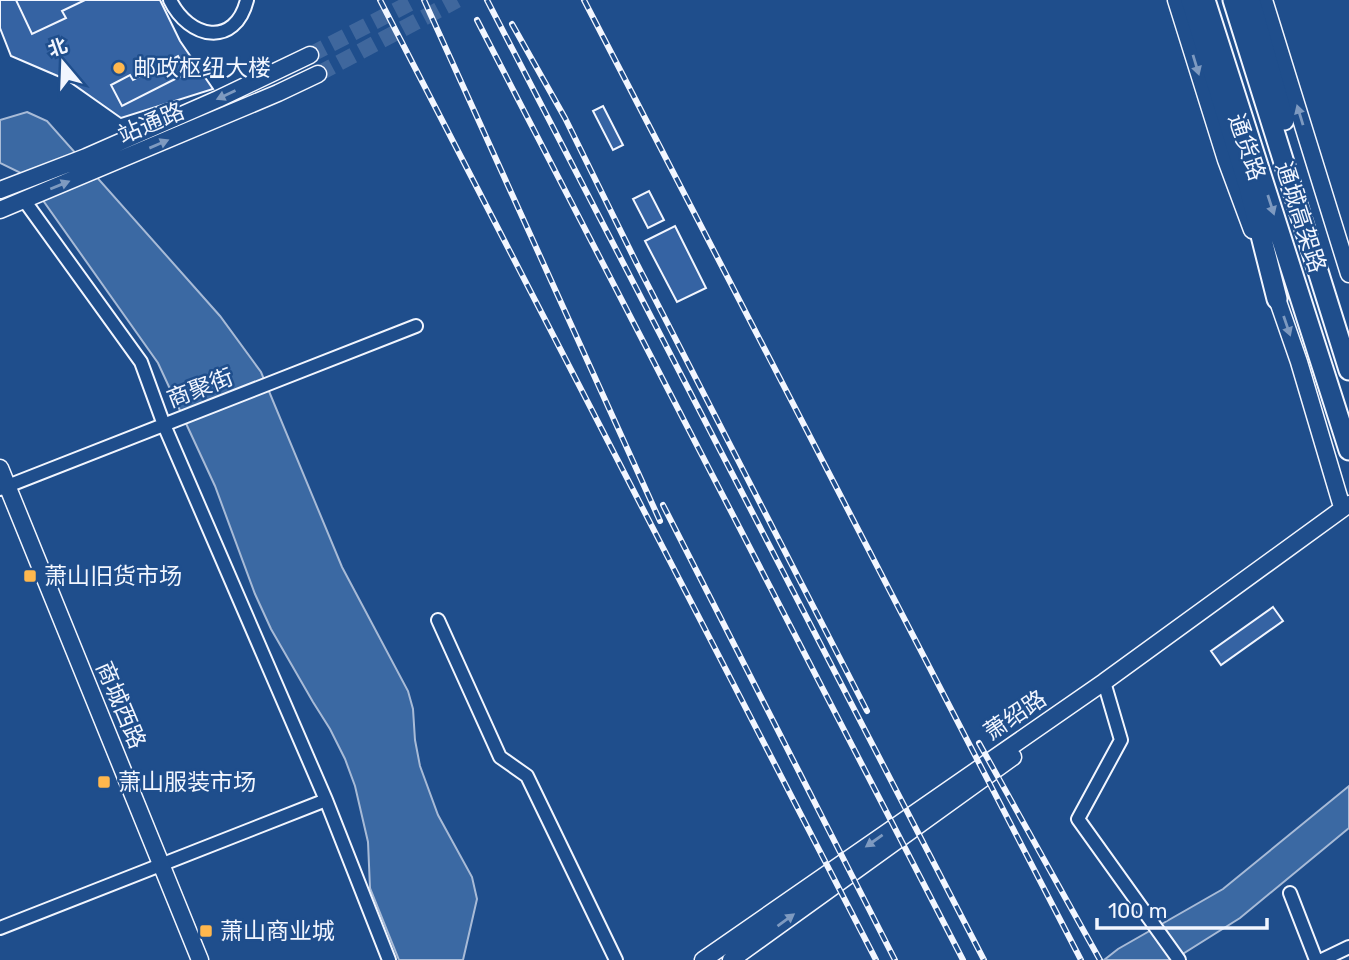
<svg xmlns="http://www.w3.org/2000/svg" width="1349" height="960" viewBox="0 0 1349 960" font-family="Rubik,'Noto Sans SC',sans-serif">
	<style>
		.water { fill: #3b69a3; stroke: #a8bbd7; stroke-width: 2 }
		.building { fill: #3563a3; stroke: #f2f6ff; stroke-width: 2 }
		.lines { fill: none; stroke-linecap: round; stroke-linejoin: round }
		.major-tunnel { stroke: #3f679d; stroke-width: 16; stroke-dasharray: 16 8; stroke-linecap: butt }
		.minor-casing { stroke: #f2f6ff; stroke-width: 16 }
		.major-casing { stroke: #f2f6ff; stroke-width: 19 }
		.highway-casing { stroke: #f2f6ff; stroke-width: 23 }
		.minor { stroke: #1f4e8c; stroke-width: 12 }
		.major { stroke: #1f4e8c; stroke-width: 16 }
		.highway { stroke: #1f4e8c; stroke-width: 19 }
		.rail-casing { stroke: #f2f6ff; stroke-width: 6 }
		.rail { stroke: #1f4e8c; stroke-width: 3.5; stroke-dasharray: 10; stroke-linecap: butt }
		.oneway { fill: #7e9ac0 }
		.poi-dot { fill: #ffb74d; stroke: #1f4e8c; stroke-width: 2.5 }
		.labels { text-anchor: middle; stroke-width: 5; stroke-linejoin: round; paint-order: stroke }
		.poi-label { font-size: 23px; fill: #f2f6ff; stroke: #1f4e8c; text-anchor: start }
		.street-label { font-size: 23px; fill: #f2f6ff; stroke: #1f4e8c }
	</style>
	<rect width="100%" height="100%" fill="#1f4e8c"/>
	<path class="water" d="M27 112 47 121 220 316 261 372 342 567 408 691 413 709 415 740 420 766 438 815 472 877 477 899 463 960H399L370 888 368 842 355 786 345 759 330 729 313 702 271 629 255 594 215 486 158 363 25 175 0 163V120Z
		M1349 786V828L1240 918 1173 960H1104L1118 949 1223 889Z"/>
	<path class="building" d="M0 0H160L180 41 213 89 121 118 67 80 11 56 0 28Z
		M16 0H85L62 11 66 18 32 34Z
		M178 56 187 73 122 106 111 85 130 75 133 80Z
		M603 106 623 145 613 150 593 111Z
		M649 191 664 220 648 228 633 199Z
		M675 226 706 288 677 302 645 241Z
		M1273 607 1283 621 1221 665 1211 651Z"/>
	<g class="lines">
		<path class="major-tunnel" d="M310 55 416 0
			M318 74 457 0"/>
		<g class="minor-casing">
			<path id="minor" d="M170 0C189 39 235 48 247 0
				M24 200 141 362 164 425 326 800 389 960
				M0 489 416 326
				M438 620 500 757 527 776 616 960
				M1104 682 1121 740 1078 819 1179 960
				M1290 893 1316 960
				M0 928 326 800
				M1322 960 1349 947"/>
		</g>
		<g class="major-casing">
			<path id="major" d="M1176 0 1226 160 1252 230
				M1264 0 1349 274
				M0 190 86 157 218 99 310 55
				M0 210 278 93 318 74
				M1273 287 1299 362 1342 507
				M0 468 200 960
				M703 960 1104 682 1349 504
				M731 960 1013 757"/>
		</g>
		<g class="highway-casing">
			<path id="highway" d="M1191 0 1249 188 1277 299
				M1205 0 1349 450
				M1233 0 1349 370
				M1250 0 1284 120"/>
		</g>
		<use href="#minor" class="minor"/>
		<use href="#major" class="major"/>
		<use href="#highway" class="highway"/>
		<g class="rail-casing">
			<path id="rail" d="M380 0 876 960
				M424 0 660 521
				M487 0 984 960
				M584 0 1081 960
				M477 20 963 960
				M512 24 565 118 637 264 867 711
				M663 505 895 960
				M979 743 1100 960"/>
		</g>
		<use href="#rail" class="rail"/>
	</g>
	<defs><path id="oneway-solid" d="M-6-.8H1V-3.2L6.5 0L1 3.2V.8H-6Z" transform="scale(1.75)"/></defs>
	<g class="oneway">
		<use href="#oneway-solid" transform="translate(1196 65) rotate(73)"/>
		<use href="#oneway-solid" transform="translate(226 95) rotate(155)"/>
		<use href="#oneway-solid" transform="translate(1300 115) rotate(-107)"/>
		<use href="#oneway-solid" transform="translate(159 144) rotate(-23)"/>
		<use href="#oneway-solid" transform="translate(60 185) rotate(-22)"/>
		<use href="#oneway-solid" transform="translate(1271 205) rotate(72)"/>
		<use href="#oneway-solid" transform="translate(1287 326) rotate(71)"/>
		<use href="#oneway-solid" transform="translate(874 841) rotate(145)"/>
		<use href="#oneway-solid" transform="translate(786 920) rotate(-36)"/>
	</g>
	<g class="poi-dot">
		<circle cx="119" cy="68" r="7"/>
		<rect x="23" y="569" width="14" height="14" rx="3.5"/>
		<rect x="97" y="775" width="14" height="14" rx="3.5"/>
		<rect x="199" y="924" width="14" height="14" rx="3.5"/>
	</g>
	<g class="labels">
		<g class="poi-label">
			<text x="133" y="76">邮政枢纽大楼</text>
			<text x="44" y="584">萧山旧货市场</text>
			<text x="118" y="790">萧山服装市场</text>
			<text x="220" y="939">萧山商业城</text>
		</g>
		<g class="street-label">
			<text transform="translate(151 123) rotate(-23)" y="8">站通路</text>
			<text transform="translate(1247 147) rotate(71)" y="8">通货路</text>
			<text transform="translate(1301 217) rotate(72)" y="8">通城高架路</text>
			<text transform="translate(200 388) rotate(-21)" y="8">商聚街</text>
			<text transform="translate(121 705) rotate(67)" y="8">商城西路</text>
			<text transform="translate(1015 715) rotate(-34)" y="8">萧绍路</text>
		</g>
	</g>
	<g transform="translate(63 63) rotate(341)" stroke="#1f4e8c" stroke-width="5" paint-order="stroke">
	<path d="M0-5L12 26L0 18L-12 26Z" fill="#f2f6ff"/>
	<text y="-10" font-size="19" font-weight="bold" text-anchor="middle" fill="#f2f6ff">北</text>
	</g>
	<path d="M1097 918v10h170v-10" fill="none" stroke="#f2f6ff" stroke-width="3.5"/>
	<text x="1108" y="918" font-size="21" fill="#f2f6ff" stroke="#1f4e8c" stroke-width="5" paint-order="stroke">100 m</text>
</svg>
